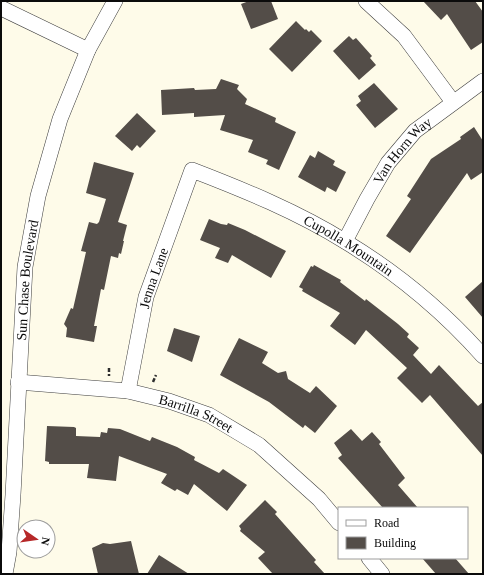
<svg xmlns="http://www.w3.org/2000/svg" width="484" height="575" viewBox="0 0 484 575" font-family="Georgia,serif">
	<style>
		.building { fill: #534d48 }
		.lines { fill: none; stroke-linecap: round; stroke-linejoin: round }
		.minor-casing { stroke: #3e3e3e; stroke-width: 16 }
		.path { stroke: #2d2d2d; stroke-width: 2.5; stroke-dasharray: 4 2; stroke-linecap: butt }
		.minor { stroke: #fff; stroke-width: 15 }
		.labels { text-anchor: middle; stroke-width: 4; stroke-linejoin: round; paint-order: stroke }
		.street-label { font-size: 14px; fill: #0b0b0b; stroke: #fff }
	</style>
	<rect width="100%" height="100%" fill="#fefbe9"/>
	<path class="building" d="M249 1H271L278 19 251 29 241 4Z
		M423 1H475L483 12V42L471 50 447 14 441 20Z
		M296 21 305 30 306 29 309 32 311 30 322 41 292 72 269 49Z
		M349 36 353 40 356 38 372 56 370 58 376 65 359 80 333 51Z
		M221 79 239 85 237 89 247 99 245 104 276 118 275 122 296 132 279 170 266 164 268 160 248 152 253 140 220 130 225 115 194 117V113L162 115 161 90 194 88 195 90 216 89Z
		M374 83 398 109 375 128 356 105 361 101 358 96Z
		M137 113 156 131 140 148 137 145 132 151 115 136Z
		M474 127 483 141V172L471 180 467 173 410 253 386 236 411 199 407 196 431 159 461 139 460 137Z
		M318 151 335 161 333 165 346 172 336 192 327 187 325 192 298 177 310 155 315 158Z
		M94 162 134 173 118 222 127 225 123 241H124L121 254 119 253 118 258 111 256 104 290 101 289 94 326H97L94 342 66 337 67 328 64 324 71 308 73 309 86 252 81 251 89 222 97 224 99 222 106 199 86 193Z
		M209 219 221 224 227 225 228 223 245 230 286 251 271 278 232 255 228 263 215 258 220 248 200 240Z
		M314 265 341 280 340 282 365 301 366 299 398 324 409 334 407 337 419 348 413 355 431 374 439 365 478 406 483 402V456L430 395 422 403 397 378 407 368 366 330 355 345 330 326 340 313 302 291 303 289 299 287 311 266 313 267Z
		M483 281V318L465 297Z
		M174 328 200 336 192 362 167 351Z
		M239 338 268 352 262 363 278 373 286 371 288 379 310 393 316 386 337 406 315 433 305 425 303 428 269 402 220 375Z
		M47 426 74 427 76 428V436L100 437 101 432 107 433 108 428 120 429 150 441 152 437 177 447 195 457 194 460 219 473 223 469 247 485 227 511 194 484 188 495 177 489 175 491 161 483 167 474 119 456 116 481 87 478 89 464H49V462L45 461Z
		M351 429 362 441 372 432 381 442 379 444 405 478 398 485 418 508H383L338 458 342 455 334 443Z
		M265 500 277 512 275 514 316 560 314 562 325 574H273L258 558 265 552 240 531 241 529 239 526Z
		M131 541 139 574H98L92 548 103 543 110 544Z
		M159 555 189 574H147Z
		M422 558H455L469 574H436Z"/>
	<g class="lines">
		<g class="minor-casing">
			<g id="minor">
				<path d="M366 1 404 36 453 102"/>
				<path d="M1 8 88 50"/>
				<path id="s1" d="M345 241 367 199 388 163 415 131 483 81"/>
				<path id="s2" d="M18 382 128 391 169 401 209 415 259 445 319 499 339 523"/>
				<path id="s3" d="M128 391 146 297 192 170C244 190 298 212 346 242 397 273 443 311 483 356"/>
				<path d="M369 558 382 574"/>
				<path id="s4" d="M5 574 9 552 13 495 25 267 38 196 60 119 88 50 115 1"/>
			</g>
		</g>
		<path class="path" d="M109 368V376
			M153 382 156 375"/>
		<use href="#minor" class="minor"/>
	</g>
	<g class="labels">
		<g class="street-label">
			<text dy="5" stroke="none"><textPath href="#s1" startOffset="108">Van Horn Way</textPath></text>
			<text dy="5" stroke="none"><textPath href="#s3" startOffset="405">Cupolla Mountain</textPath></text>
			<text dy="5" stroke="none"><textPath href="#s3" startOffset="116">Jenna Lane</textPath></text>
			<text dy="5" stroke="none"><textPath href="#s4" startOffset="295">Sun Chase Boulevard</textPath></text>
			<text dy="5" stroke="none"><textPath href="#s2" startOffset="182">Barrilla Street</textPath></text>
		</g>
	</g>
	<rect width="484" height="575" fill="none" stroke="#0b0b0b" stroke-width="4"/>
	<rect x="338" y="507" width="130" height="52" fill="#ffffff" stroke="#9d9d9d"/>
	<rect x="346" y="520" width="20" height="6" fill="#ffffff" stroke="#9d9d9d"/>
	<text x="374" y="527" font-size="12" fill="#0b0b0b">Road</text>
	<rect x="346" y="537" width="20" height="12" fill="#534d48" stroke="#9d9d9d"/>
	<text x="374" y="547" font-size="12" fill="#0b0b0b">Building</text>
	<g transform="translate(36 539) rotate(103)"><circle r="19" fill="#ffffff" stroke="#9d9d9d"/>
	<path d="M0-3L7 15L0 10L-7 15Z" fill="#b62829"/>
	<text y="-6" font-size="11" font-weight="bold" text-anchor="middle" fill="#0b0b0b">N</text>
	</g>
</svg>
